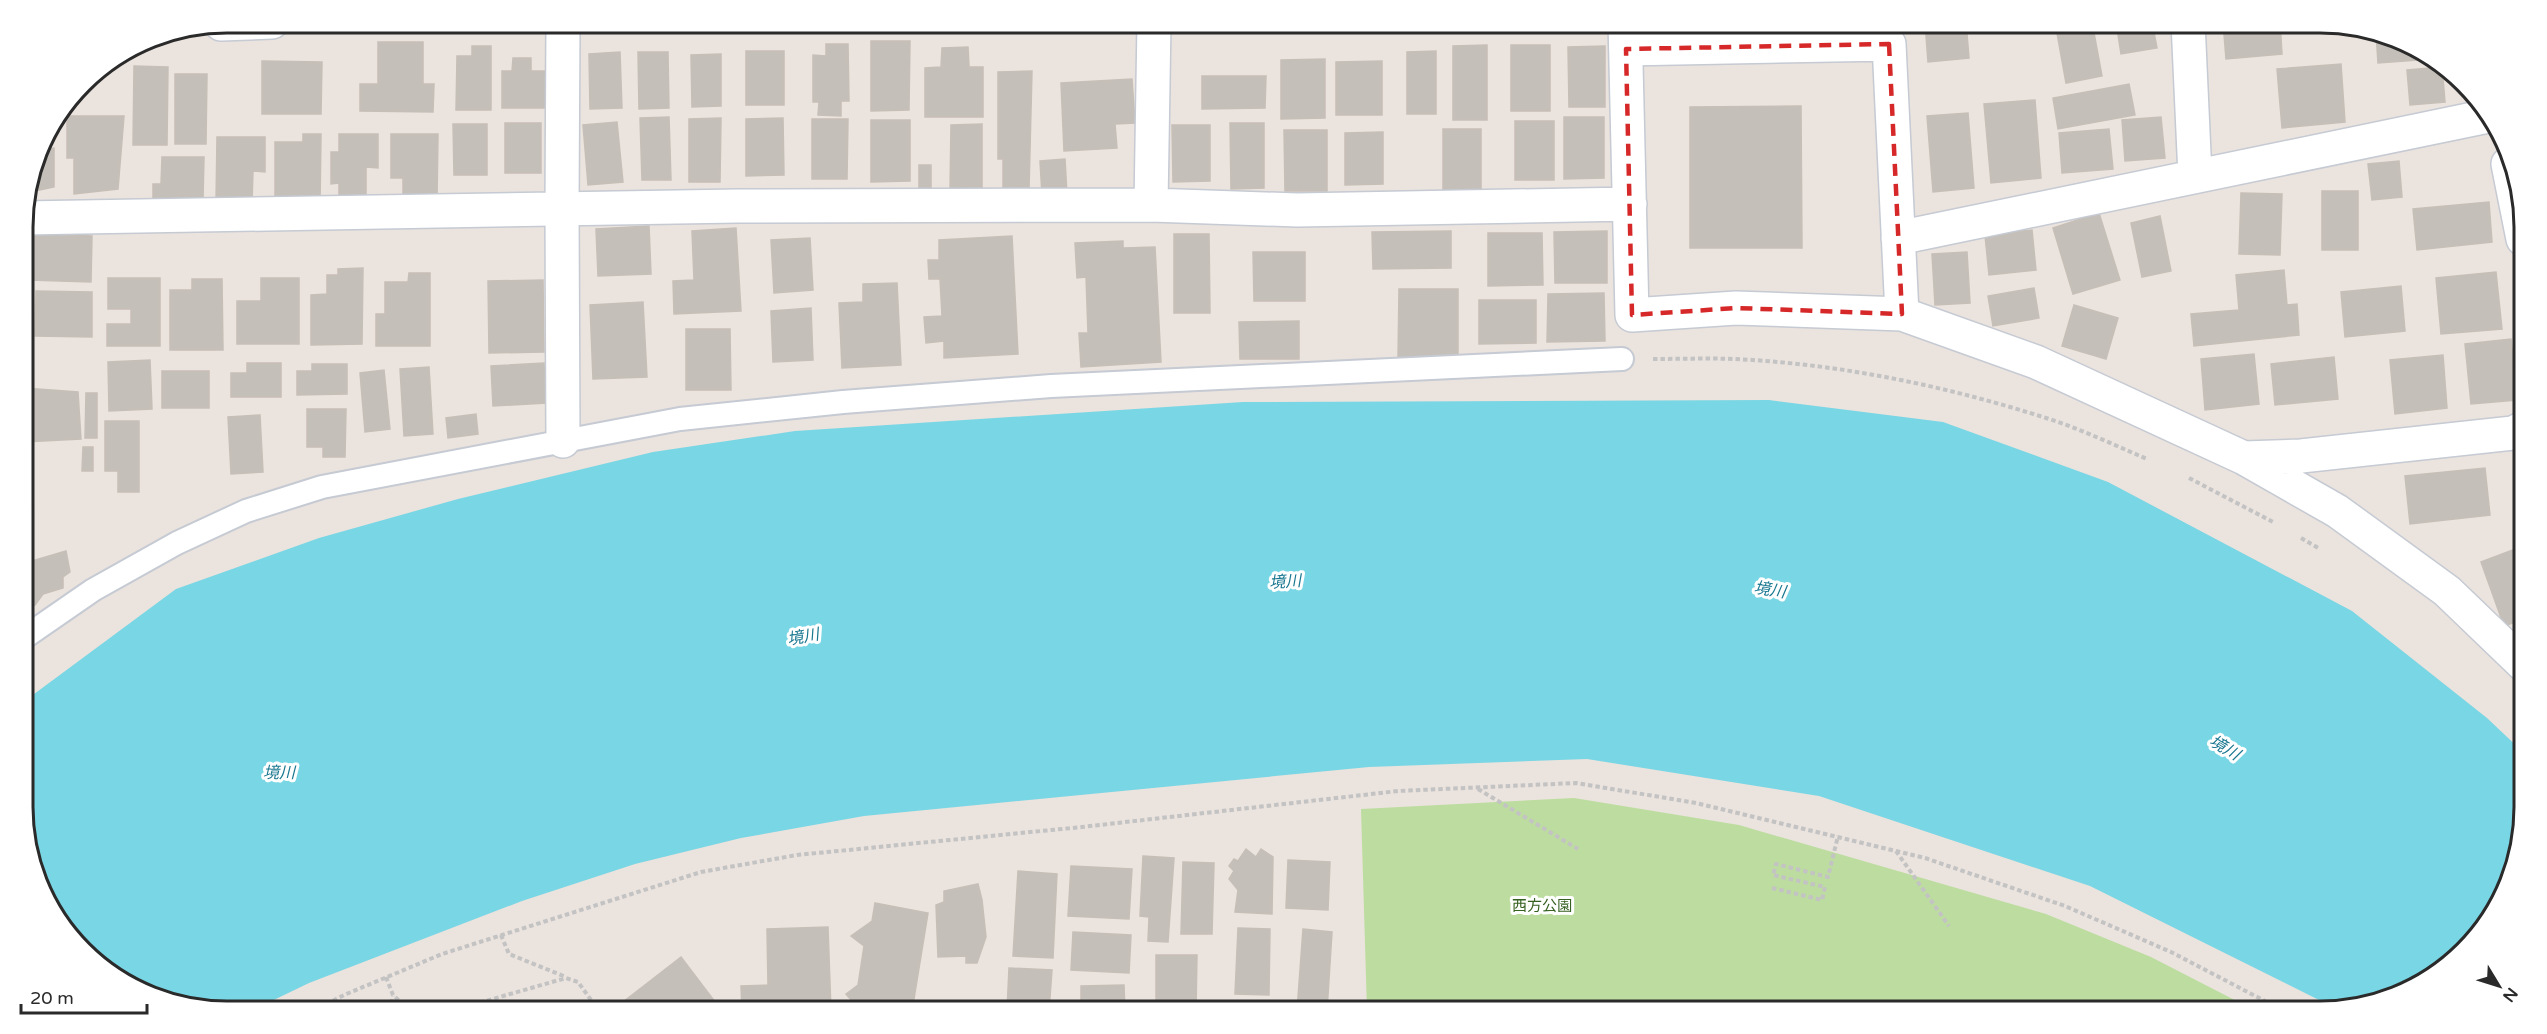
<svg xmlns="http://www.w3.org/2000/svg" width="2547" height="1034" viewBox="0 0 2547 1034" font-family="'Varela Round','Noto Sans JP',sans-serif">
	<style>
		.green { fill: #bcdd9f }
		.water { fill: #79d6e4 }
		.building { fill: #c4bfb9; stroke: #c6bfb7; stroke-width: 1.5 }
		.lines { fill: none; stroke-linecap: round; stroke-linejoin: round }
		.service-casing { stroke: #c5cad3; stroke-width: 26 }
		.pedestrian-casing { stroke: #c5cad3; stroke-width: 36 }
		.minor-casing { stroke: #c5cad3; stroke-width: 36 }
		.path { stroke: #c3c3c3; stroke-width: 4; stroke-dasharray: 4.5 3; stroke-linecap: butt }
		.service { stroke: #fff; stroke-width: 22 }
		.pedestrian { stroke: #fff; stroke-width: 33 }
		.minor { stroke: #fff; stroke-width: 33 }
		.marked { fill: none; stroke: #d62828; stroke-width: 4.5; stroke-dasharray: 12 8; stroke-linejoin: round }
		.labels { text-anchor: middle; stroke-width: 6; stroke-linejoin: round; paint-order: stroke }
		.park-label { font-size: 15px; fill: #366120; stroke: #fff }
		.water-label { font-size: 16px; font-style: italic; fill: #197790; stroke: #fff }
		.rim { fill: none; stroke: #2a2a2a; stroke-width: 3 }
	</style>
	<rect width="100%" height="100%" fill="#ebe3de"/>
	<path class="green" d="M1574 798 1739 825 2046 914 2151 957 2256 1011H1779L1724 1000 1600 1011H1367L1361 809Z"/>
	<path class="water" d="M1769 400 1943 422 2108 482 2352 611 2487 718 2524 753V807L2514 873 2483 931 2444 970 2386 1001 2335 1011 2325 1003 2090 886 1819 796 1587 759 1369 767 864 816 741 838 635 864 522 901 309 983 251 1011H227L161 1001 73 942 26 847V700L176 589 319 538 458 499 653 452 795 431 1243 402Z"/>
	<path class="building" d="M1925 22H1966L1969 58 1928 62Z
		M1982 22H2027V25L1983 29Z
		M2055 22H2092L2102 76 2066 83Z
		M2116 22H2152L2157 48 2121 54Z
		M2223 22H2280L2282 54 2226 59Z
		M2376 32 2386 33 2433 59 2378 63Z
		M871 41H910L909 110 871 111Z
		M378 42H423V84H434L433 112 360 111V84H378Z
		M826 44H848L849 101H841V116L818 115 819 102H813V55L826 56Z
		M1487 45V120H1453V46Z
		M1511 45H1550V111H1511Z
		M472 46H491V110H456L457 56H472Z
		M1605 46V107H1569L1568 47Z
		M968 47 969 67H983V117H925V68L941 67 942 48Z
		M746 51H784V105H746Z
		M1436 51V114H1407V52Z
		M620 52 622 108 590 109 589 54Z
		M638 52H668L669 108 639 109Z
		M721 54V106L692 107 691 55Z
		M513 58H531V71H547V108H502V71H512Z
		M1325 59V118L1281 119V60Z
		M262 61 322 62 321 114H262Z
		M1382 61V115H1336V62Z
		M2341 64 2345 122 2282 128 2277 69Z
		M134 66 168 67 167 145H133Z
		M2442 67 2445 102 2410 105 2407 70Z
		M1032 71 1029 189H1003V159H998V72Z
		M175 74H207L206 144H175Z
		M1202 76H1266L1265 108 1202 109Z
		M1132 79 1135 123 1115 124 1117 148 1064 151 1061 83Z
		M2129 84 2135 115 2058 129 2053 98Z
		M2035 100 2041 178 1991 183 1984 104Z
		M1801 106 1802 248H1690V107Z
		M1968 113 1974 188 1933 192 1927 116Z
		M67 116H124L118 189 74 194V158H67Z
		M669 117 671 180H642L640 118Z
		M1564 117H1604V178L1564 179Z
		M2161 117 2165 158 2125 161 2122 120Z
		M721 118 720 182H689V119Z
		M783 118 784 175 746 176V119Z
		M812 119H848L847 179H812Z
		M871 120H910V181L871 182Z
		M1515 121H1554V180H1515Z
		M617 122 623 182 588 185 583 125Z
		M505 123H541V173H505Z
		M1230 123H1264V188L1231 189Z
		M453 124H487V175H454Z
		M982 124V192H950L951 125Z
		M1172 125H1210V181L1173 182Z
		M1443 129H1481V190H1443Z
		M2109 129 2113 169 2062 173 2059 133Z
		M1284 130H1327V191H1285Z
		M1383 132V184L1345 185V133Z
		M303 134H321L320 205 275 204V142H303Z
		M339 134H378V168L366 167V201H339V183L331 184V152H339Z
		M391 134H438L437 200H403V178H391Z
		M217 137H265V172L253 171 252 203H216Z
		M54 148V187L35 191 30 199H27L40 150Z
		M162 157H204L203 201 153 200V184H161Z
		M1065 159 1067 194 1042 195 1040 161Z
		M2399 161 2402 197 2372 200 2368 164Z
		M919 165H931V194H919Z
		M2322 191H2358V250H2322Z
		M2241 193 2282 194 2280 255 2239 254Z
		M2489 202 2492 242 2417 250 2413 209Z
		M2099 213 2120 280 2073 294 2053 228Z
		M2160 216 2171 271 2142 277 2131 223Z
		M649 226 651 274 598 276 596 229Z
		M736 228 741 311 674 314 673 281 694 280 692 231Z
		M2032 230 2036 270 1989 275 1985 235Z
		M1451 231V268L1373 269 1372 232Z
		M1607 231V283H1555L1554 232Z
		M30 233 92 236 91 282 29 280Z
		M1488 233H1542L1543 285 1488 286Z
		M1174 234H1209L1210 313H1174Z
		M1012 236 1018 354 944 358V341L926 343 924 317 942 316 940 279H929L928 260H939V240Z
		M810 238 813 290 774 293 771 240Z
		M1123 241V248L1155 247 1161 362 1081 367 1079 333H1088L1086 277 1077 278 1075 243Z
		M1253 252H1305V301H1254Z
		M1967 252 1970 303 1935 305 1932 254Z
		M363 268 362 344 311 345V295L327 294V275H338V269Z
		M2284 270 2287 305 2297 304 2299 335 2194 346 2191 314 2239 310 2236 275Z
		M2496 272 2502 329 2441 334 2436 278Z
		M409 273H430V346H376V314H385V282H408Z
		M108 278H160V346H107V324H131V309H108Z
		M261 278H299V344H237V301H261Z
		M192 279H222L223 350H170V290H192Z
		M543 280 544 352 489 353 488 281Z
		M897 283 901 365 842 368 839 303 863 302V284Z
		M2401 286 2405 331 2345 337 2341 292Z
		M2034 288 2039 318 1993 326 1988 296Z
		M1399 289H1458V360H1398Z
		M36 291 92 292V337L35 336Z
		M1604 293 1605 341 1547 342 1548 294Z
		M1479 300H1536V343L1479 344Z
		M643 302 647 377 593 379 590 305Z
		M2074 305 2118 318 2106 359 2062 346Z
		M811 308 813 360 773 362 771 311Z
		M1299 321V359H1240L1239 322Z
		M686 329H730L731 390H686Z
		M2511 339 2517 400 2471 404 2465 344Z
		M2254 354 2259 404 2205 410 2201 359Z
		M2443 355 2447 408 2395 414 2390 360Z
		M2334 357 2338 399 2275 405 2271 364Z
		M150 360 152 409 109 411 108 362Z
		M247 363H281V397H231V373H247Z
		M544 363 546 403 493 406 491 366Z
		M312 364H347V394L297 395V371H312Z
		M429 367 433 434 404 436 400 369Z
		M384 370 390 429 365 432 360 373Z
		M162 371H209V408H162Z
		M24 388 78 392 81 439 24 442Z
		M86 393H97V438H85Z
		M307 409H346L345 457H323V447H307Z
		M476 414 478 434 448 438 446 418Z
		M260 415 263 472 231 474 228 417Z
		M105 421H139V492H118V471H105Z
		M83 447H93V471H82Z
		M2485 468 2490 515 2410 524 2405 476Z
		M2523 546 2524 619 2504 626 2481 562Z
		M66 551 70 572 63 577V588L43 594 35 605 25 608V563Z
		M1246 849 1256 857 1261 849 1273 857 1272 914 1235 912 1238 890 1229 879 1234 871 1229 866 1234 859 1238 861Z
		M1143 856 1174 858 1168 942 1148 941 1149 917 1140 916Z
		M1288 860 1330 862 1328 910 1286 908Z
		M1183 862 1214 863 1212 934H1181Z
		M1071 866 1132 869 1129 919 1068 916Z
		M1018 871 1057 874 1053 958 1013 956Z
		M978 884 982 900 986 937 977 963H966V956L938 957 936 905 944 902V891Z
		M875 903 928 913 912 1011H861L846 994 858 985 864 946 851 936 872 921Z
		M828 927 831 1011H742L741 986 768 985 767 929Z
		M1238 928 1270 929 1269 995 1235 994Z
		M1303 929 1332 932 1327 1011H1297Z
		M1073 932 1131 935 1129 973 1071 970Z
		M1156 955H1197L1196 1011H1156Z
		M681 957 722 1011H622L618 1006Z
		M1009 968 1052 970 1049 1011H1007Z
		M1124 985 1125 1011H1081V986Z
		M556 1004 560 1011H540Z"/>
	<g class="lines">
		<g class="service-casing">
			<path id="service" d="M25 637 93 590 177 543 246 511 322 487 680 419 843 402 1051 386 1622 359"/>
		</g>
		<g class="pedestrian-casing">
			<path id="pedestrian" d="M562 208 563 441"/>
		</g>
		<g class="minor-casing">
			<path id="minor" d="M1625 22 1632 315 1736 308 1902 314 2036 362 2244 458 2337 511 2447 591 2524 665
				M2188 22 2195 176
				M221 24 272 22
				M1626 49 1889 44 1902 314
				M2508 164 2523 239
				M1151 205 1154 22
				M562 208 563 22
				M23 218 738 206 1151 205 1297 210 1630 204
				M1898 238 2488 116
				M2244 458 2301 456 2513 433 2523 428"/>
		</g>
		<path class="path" d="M1653 359C1680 359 1708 358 1735 359 1840 364 1946 386 2046 418 2081 429 2114 445 2147 459
			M2189 478 2273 522
			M2301 538 2320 549
			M1478 789 1578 849
			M1896 851 1949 926
			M1772 888 1822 900 1825 887 1773 875 1776 864 1828 877 1838 836
			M501 935 509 954 566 977
			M386 977 393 995 410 1011
			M2263 999 2267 1011
			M313 1011 344 995 442 954 701 872 797 855 1082 827 1398 791 1576 783 1696 803 1925 858 2065 906 2171 952 2284 1011
			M390 1011 393 996
			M451 1011 566 978 578 982 599 1011"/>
		<use href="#service" class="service"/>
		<use href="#pedestrian" class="pedestrian"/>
		<use href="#minor" class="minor"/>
	</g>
	<path class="marked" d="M1889 44 1902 314 1736 308 1632 315 1626 49Z"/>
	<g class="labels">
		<g class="park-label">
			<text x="1542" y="911">西方公園</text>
		</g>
		<g class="water-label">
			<text transform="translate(1285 581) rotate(-4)" y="6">境川</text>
			<text transform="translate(1770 589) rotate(9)" y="6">境川</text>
			<text transform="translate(803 636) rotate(-10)" y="6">境川</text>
			<text transform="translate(2225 747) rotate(31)" y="6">境川</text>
			<text x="279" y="778">境川</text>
		</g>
	</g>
	<path d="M0 0H2547V1034H0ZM227 33H2320A194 194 0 0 1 2514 227V807A194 194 0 0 1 2320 1001H227A194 194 0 0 1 33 807V227A194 194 0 0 1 227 33Z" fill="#fff" fill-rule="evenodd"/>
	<path class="rim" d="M227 33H2320A194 194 0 0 1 2514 227V807A194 194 0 0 1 2320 1001H227A194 194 0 0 1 33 807V227A194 194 0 0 1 227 33Z"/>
	<g transform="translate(2499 986) rotate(128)" stroke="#ffffff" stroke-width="4.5" paint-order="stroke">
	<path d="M0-4.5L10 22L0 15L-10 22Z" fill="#2a2a2a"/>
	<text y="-9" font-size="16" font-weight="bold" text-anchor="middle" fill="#2a2a2a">N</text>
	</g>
	<path d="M21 1004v9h126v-9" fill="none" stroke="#2a2a2a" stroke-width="3"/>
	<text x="30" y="1004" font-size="18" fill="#2a2a2a" stroke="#ffffff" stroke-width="4.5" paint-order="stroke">20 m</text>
</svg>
